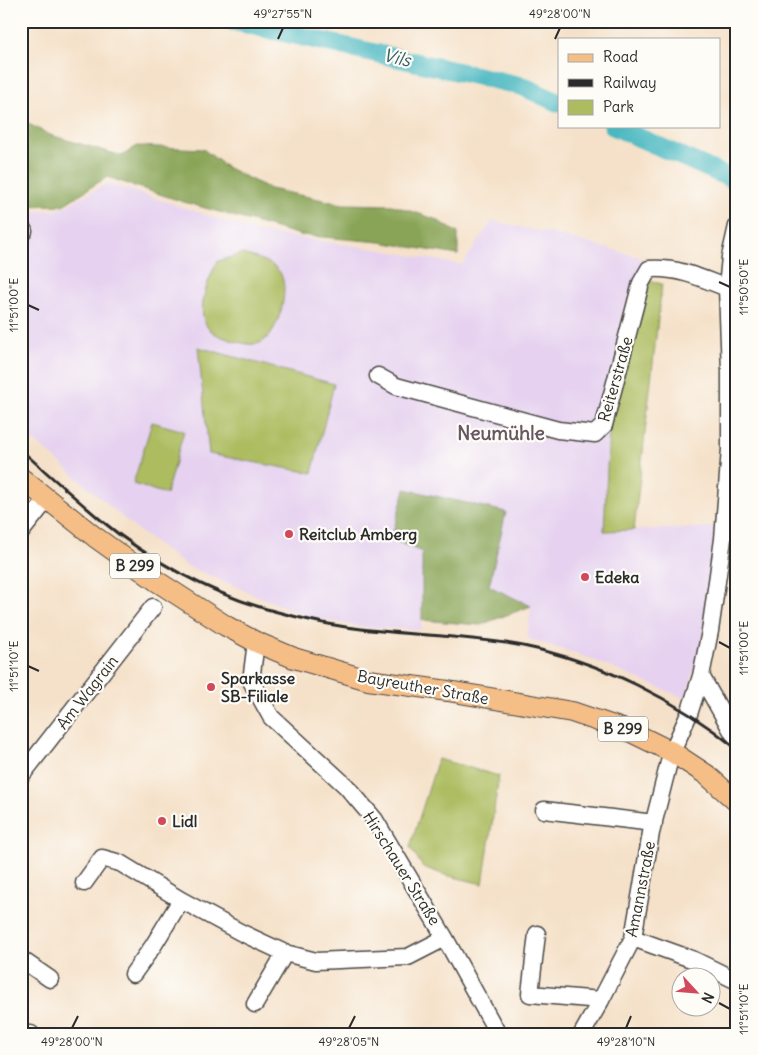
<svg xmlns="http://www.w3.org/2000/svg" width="758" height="1055" viewBox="0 0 758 1055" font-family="Delius,sans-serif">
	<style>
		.built { fill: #e6d2f0 }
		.green { fill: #acbc5f; stroke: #6c7445 }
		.forest { fill: #89a456; stroke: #5a6840 }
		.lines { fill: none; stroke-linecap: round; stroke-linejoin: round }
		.river { stroke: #4ab8c1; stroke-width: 19 }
		.minor-casing { stroke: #494643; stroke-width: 19 }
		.major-casing { stroke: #494643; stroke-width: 22 }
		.minor { stroke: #fff; stroke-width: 16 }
		.major { stroke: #f6be87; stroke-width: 20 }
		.rail { stroke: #2b2b2b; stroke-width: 3 }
		.ticks { fill: none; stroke: #2b2b2b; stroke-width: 2 }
		.poi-dot { fill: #d1495b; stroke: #fdfcf7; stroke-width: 2 }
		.labels { text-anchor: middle; stroke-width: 4.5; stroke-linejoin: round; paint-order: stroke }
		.shield { fill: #fdfcf7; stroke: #6a6a68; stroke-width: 1 }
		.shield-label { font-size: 15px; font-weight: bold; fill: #2b2b2b }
		.street-label { font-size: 16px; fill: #2b2b2b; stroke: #fdfcf7 }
		.poi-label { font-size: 16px; font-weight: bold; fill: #2b2b2b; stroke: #fdfcf7; text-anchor: start }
		.water-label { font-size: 18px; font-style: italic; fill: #376367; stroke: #fdfcf7 }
		.quarter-label { font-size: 19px; font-weight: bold; fill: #665862; stroke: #fdfcf7 }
		.neatline { fill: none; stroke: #2b2b2b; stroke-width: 2 }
		.ticks-label { font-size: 12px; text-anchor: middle; fill: #2b2b2b }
	</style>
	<rect width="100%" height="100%" fill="#fdfcf7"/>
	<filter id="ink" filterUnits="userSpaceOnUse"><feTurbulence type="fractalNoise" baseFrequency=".02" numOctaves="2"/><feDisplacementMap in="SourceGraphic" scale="10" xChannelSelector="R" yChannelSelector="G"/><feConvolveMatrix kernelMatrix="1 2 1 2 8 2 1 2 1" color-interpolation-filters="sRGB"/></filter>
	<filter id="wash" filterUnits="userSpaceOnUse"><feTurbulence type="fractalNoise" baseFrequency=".0096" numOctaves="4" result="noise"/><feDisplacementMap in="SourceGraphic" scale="20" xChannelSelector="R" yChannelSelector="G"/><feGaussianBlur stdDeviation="1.12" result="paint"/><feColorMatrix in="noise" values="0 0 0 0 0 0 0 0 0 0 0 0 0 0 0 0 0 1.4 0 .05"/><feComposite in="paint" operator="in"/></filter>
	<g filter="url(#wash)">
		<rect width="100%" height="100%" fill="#f5e1c9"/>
		<path class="built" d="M108 183 259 232 382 250 462 265 492 221 553 234 640 257 650 281 604 531 718 527 702 639 686 699 588 658 527 638 531 606 489 586 505 512 422 552 421 630 362 627 305 616 187 566 136 529 36 442 21 443V212L58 210Z"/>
		<path class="green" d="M242 254C253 257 268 260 277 269 293 283 279 335 260 343 252 346 242 343 234 341 224 338 210 334 205 323 197 307 209 276 218 261Z
			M650 281 662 284 634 530 604 531 609 429Z
			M198 347 334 384 312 473 209 454Z
			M152 422 184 431 166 494 133 484Z
			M438 759 499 776 483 884 445 875 423 867 410 847Z"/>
		<path class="forest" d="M21 120 50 135 122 156 137 146 203 149 228 168 270 189 343 204 392 205 435 219 458 233V255L380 242 300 235 184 202 107 177 63 205 21 206Z
			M405 489 506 512 489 586 531 606 480 625 422 620V552L391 539Z"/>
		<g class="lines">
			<path class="river" d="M232 21 522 86 559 103
				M613 126 737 181"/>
		</g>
	</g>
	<g filter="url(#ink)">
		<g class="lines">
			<g class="minor-casing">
				<path id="minor" d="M21 228 24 231 21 233
					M378 376 396 386 558 430 595 434 604 425 641 283 649 269C678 267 701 278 727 288
					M21 532 48 498
					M256 642 251 681 271 717 346 786 375 820 445 938 498 1034
					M701 676 733 733 737 737
					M21 776 153 607
					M544 810 654 823
					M84 883 102 858 120 863 181 900 240 932 285 953 316 961 408 957 445 938
					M537 934 530 994 601 1000
					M633 938 694 960 737 981
					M21 959 50 979
					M133 974 153 946 181 900
					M255 1004 285 953
					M29 1034H31
					M582 1034 601 1000 633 938 651 833 669 762 672 752 689 714 701 676 710 631 723 539 730 449V372L727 288 730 257 737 226"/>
			</g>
			<g class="major-casing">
				<path id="major" d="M21 478 95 537 158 582 226 626 256 642 294 658 368 680 448 691 572 712 631 732 672 752 707 775 737 802"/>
			</g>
			<use href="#minor" class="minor"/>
			<use href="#major" class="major"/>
			<path class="rail" d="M21 450C48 474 75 498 102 521 148 559 206 591 263 608 288 615 314 622 340 626 401 636 463 634 523 646 601 662 676 699 737 749"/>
		</g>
	</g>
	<path class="ticks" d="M278 39 283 28M555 39 560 28M719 282 730 287M28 305 39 310M719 642 730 648M28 666 39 671M719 1003 730 1009M72 1028 78 1016M349 1028 355 1016M626 1028 631 1016"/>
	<g class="poi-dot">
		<circle cx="289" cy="534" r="5"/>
		<circle cx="585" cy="577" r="5"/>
		<circle cx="211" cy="687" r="5"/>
		<circle cx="162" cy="821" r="5"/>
	</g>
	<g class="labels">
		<g class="shield">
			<rect x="110" y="553.5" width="50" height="25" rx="4"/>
			<rect x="598" y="716.5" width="50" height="25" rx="4"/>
		</g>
		<g class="shield-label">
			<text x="135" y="571">B 299</text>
			<text x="623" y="734">B 299</text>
		</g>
		<g class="street-label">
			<text transform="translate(615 379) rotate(-74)" y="6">Reiterstraße</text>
			<text transform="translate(423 687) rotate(10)" y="6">Bayreuther Straße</text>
			<text transform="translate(87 692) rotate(-52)" y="6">Am Wagrain</text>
			<text transform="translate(402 868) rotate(58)" y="6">Hirschauer Straße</text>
			<text transform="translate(640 889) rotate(-79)" y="6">Amannstraße</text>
		</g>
		<g class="poi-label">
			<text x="299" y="540">Reitclub Amberg</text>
			<text x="595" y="583">Edeka</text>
			<text x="221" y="684">Sparkasse<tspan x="221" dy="18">SB-Filiale</tspan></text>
			<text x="172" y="827">Lidl</text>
		</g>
		<g class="water-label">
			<text transform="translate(397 58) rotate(13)" y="6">Vils</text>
		</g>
		<g class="quarter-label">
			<text x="501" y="440">Neumühle</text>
		</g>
	</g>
	<rect width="758" height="1055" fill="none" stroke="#fdfcf7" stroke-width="55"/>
	<rect x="558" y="38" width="162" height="90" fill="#fdfcf7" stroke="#a9a8a5"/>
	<rect x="568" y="54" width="25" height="8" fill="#f6be87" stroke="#a9a8a5"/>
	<text x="603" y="62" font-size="15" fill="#2b2b2b">Road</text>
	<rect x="568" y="79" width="25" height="8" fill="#2b2b2b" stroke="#a9a8a5"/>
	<text x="603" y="88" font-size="15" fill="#2b2b2b">Railway</text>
	<rect x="568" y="100" width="25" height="15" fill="#acbc5f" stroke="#a9a8a5"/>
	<text x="603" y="112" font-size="15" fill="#2b2b2b">Park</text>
	<g transform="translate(696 992) rotate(116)"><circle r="24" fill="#fdfcf7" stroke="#a9a8a5"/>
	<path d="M0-4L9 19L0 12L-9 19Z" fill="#d1495b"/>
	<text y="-8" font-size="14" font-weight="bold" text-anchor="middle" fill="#2b2b2b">N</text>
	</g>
	<rect x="28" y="28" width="702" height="1000" class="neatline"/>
	<g class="ticks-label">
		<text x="283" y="18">49°27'55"N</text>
		<text x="560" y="18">49°28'00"N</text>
		<text transform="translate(744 287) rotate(-90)" y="4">11°50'50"E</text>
		<text transform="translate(14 305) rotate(-90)" y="4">11°51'00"E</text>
		<text transform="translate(744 648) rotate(-90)" y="4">11°51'00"E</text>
		<text transform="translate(14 666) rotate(-90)" y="4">11°51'10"E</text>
		<text transform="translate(744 1009) rotate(-90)" y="4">11°51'10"E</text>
		<text x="72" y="1046">49°28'00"N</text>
		<text x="349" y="1046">49°28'05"N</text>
		<text x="626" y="1046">49°28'10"N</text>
	</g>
</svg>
